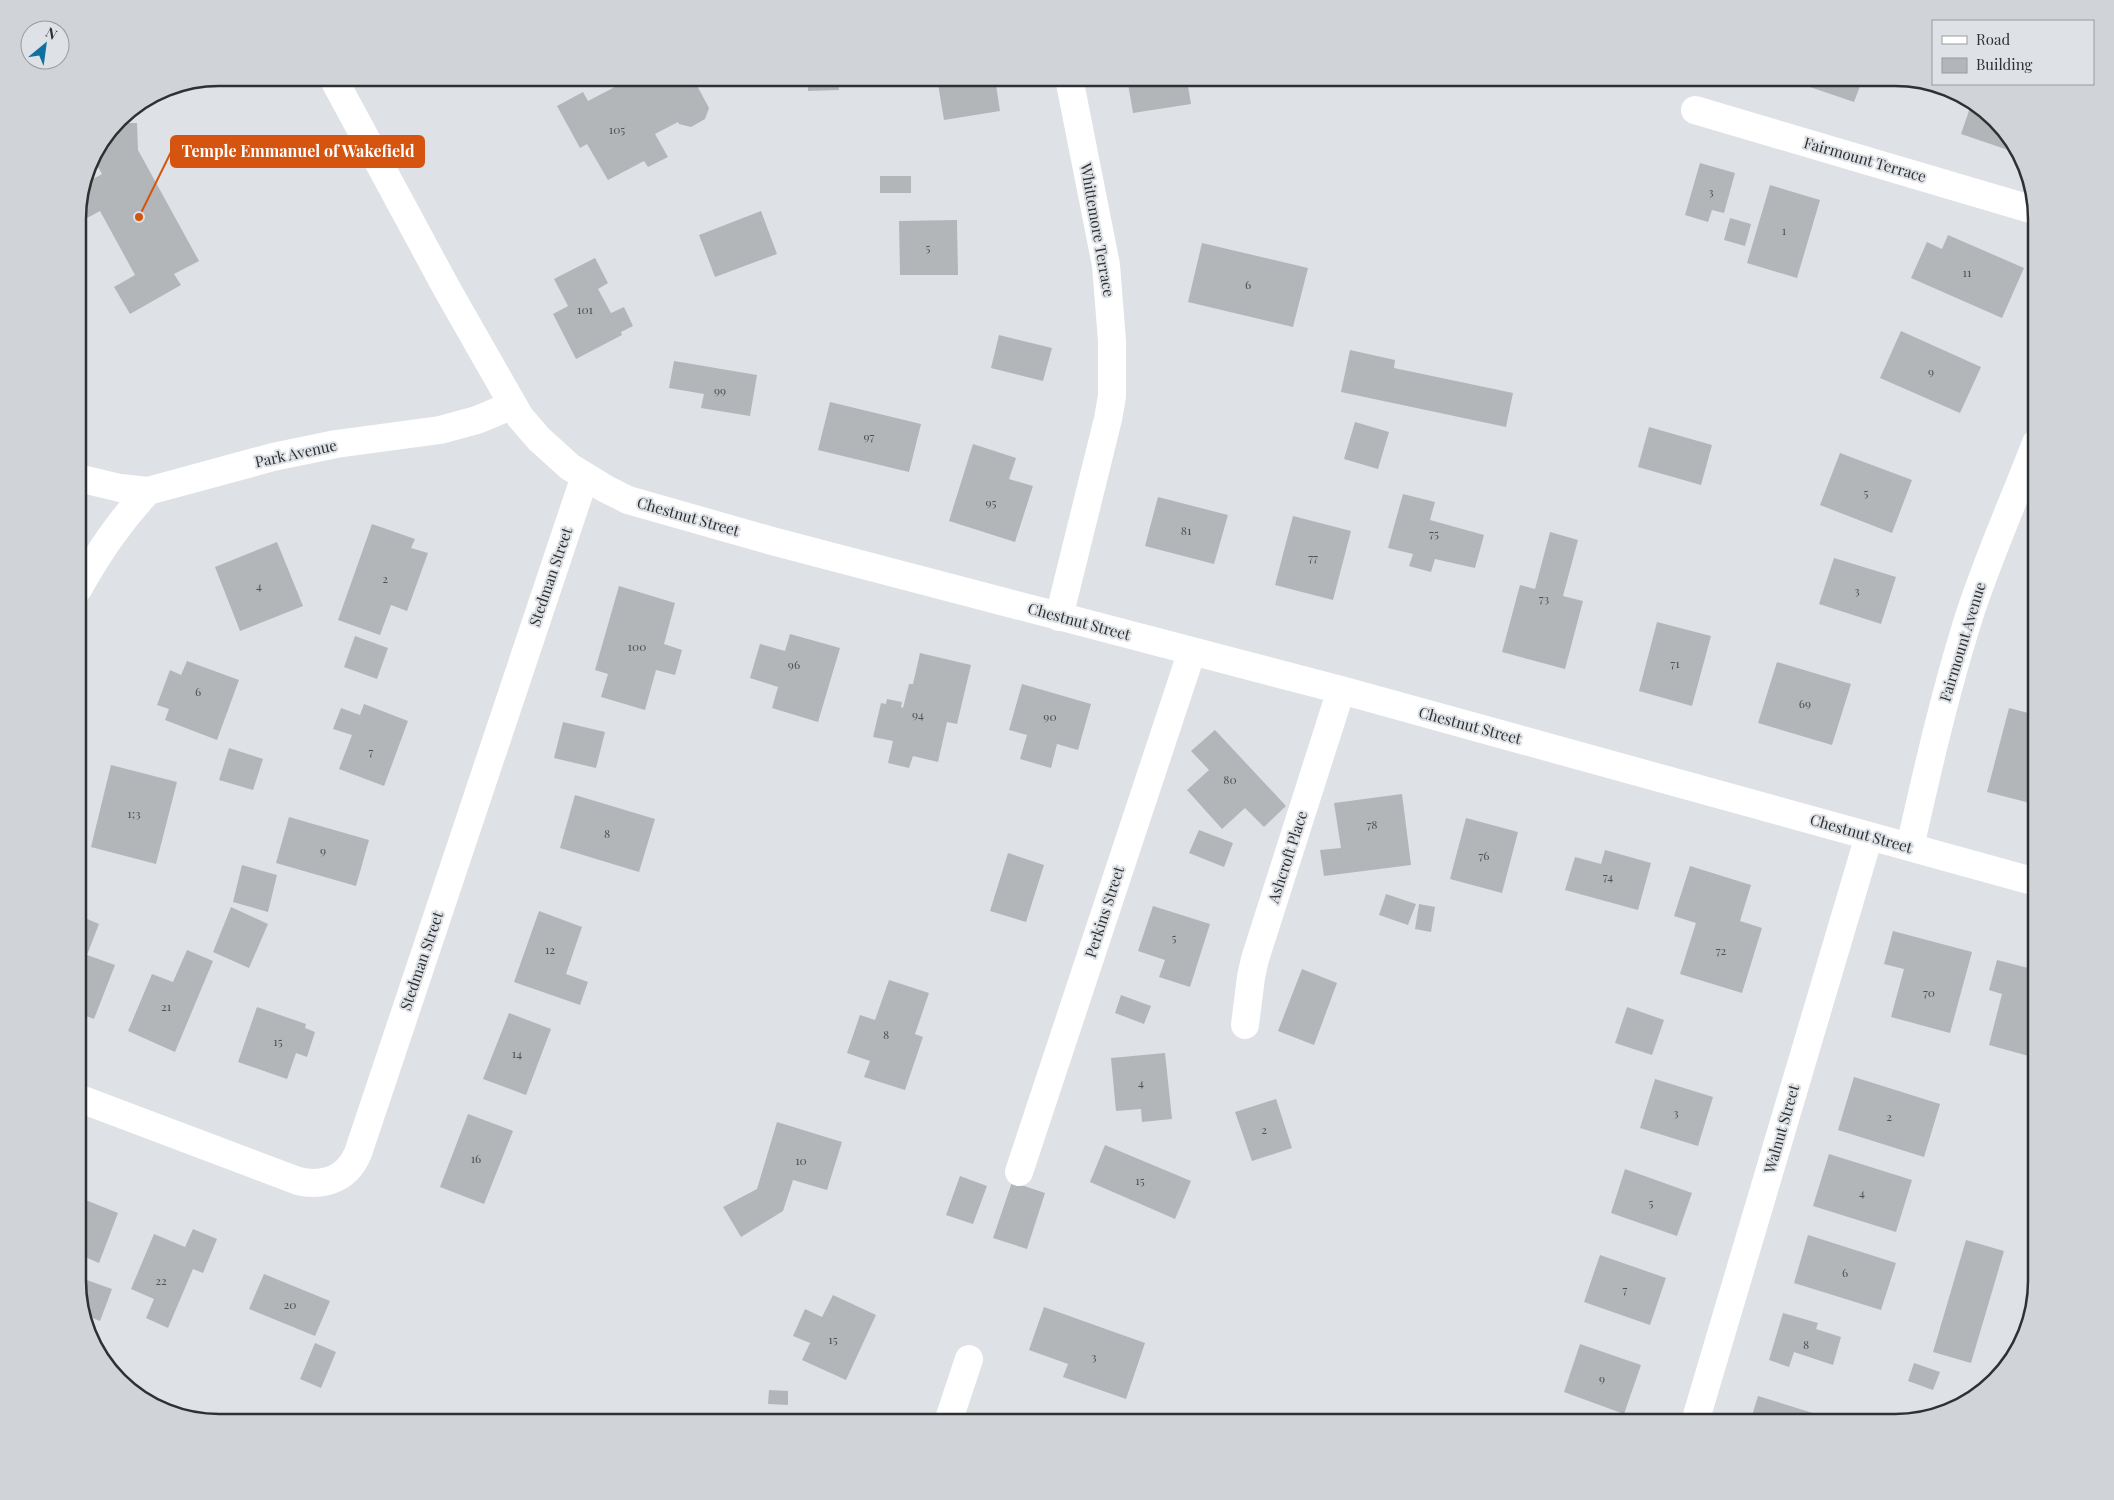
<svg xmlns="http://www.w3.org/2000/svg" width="2114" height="1500" viewBox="0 0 2114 1500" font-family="'Playfair Display',serif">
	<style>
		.building { fill: #b2b6b9 }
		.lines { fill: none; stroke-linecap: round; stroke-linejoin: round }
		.minor { stroke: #fff; stroke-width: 28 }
		.labels { text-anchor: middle; stroke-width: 4; stroke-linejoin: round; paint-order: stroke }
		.number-label { font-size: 12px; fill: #4f5253 }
		.street-label { font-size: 15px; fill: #2e3031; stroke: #dee2e6 }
		.rim { fill: none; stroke: #2e3031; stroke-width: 2.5 }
		.leader { fill: none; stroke: #d55510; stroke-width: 2 }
		.callout-dot { fill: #d55510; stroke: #dee2e6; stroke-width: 2 }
		.callout { fill: #d55510; stroke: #d55510; stroke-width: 2 }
		.callout-label { font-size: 16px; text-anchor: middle; font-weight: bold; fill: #fff }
	</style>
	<rect width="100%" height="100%" fill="#dee2e6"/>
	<path class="building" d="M632 78H693L709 108 705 119 691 127 679 124 678 122 655 134 668 157 648 167 644 161 608 180 587 144 580 148 557 106 583 92 588 101Z
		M808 78H838L839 90 808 91Z
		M937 78H995L1000 111 944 120Z
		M1127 78H1195L1187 80 1191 104 1133 113Z
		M1810 78H1863L1854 102 1807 86Z
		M1972 102 1981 107 2020 154 1961 134Z
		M116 123H137L138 150 199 261 174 274 181 285 130 314 114 287 135 275 100 211 78 223V210L84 184 102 174 93 158Z
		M1700 163 1735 173 1724 213 1712 210 1708 222 1685 215Z
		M880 176H911V193H880Z
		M1770 185 1820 200 1797 278 1747 263Z
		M761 211 777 254 715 277 699 235Z
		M1730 218 1751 224 1745 246 1724 240Z
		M957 220 958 275H900L899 221Z
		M1948 235 2024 268 2002 318 1911 278 1927 242 1942 249Z
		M1202 243 1308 268 1293 327 1188 302Z
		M595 258 608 283 598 289 611 313 624 307 633 326 621 332 622 335 576 359 553 314 568 306 554 279Z
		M1901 331 1981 367 1960 413 1880 378Z
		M999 335 1052 348 1043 381 991 368Z
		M1350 350 1395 360 1394 368 1513 393 1506 427 1341 392Z
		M674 361 757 375 750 416 701 408 704 394 669 388Z
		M830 402 921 424 909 472 818 450Z
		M1355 422 1389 432 1378 469 1344 459Z
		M1649 427 1712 445 1701 485 1638 467Z
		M973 444 1016 458 1009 479 1033 486 1015 542 949 521Z
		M1840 453 1912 480 1892 533 1820 505Z
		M1403 494 1435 502 1430 520 1484 535 1475 568 1435 559 1431 572 1409 566 1413 554 1388 548Z
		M1158 497 1228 515 1214 564 1145 546Z
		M1293 516 1351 531 1333 600 1275 585Z
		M372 524 415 539 411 548 428 553 407 611 391 605 380 635 338 620Z
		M1550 532 1578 540 1563 596 1583 601 1565 669 1502 652 1520 585 1535 589Z
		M277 542 303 606 240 631 215 567Z
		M1834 558 1896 577 1881 624 1819 604Z
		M619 586 675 603 664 644 682 650 675 675 656 670 645 710 601 697 608 674 595 670Z
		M1657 622 1711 636 1692 706 1639 691Z
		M790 634 840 648 818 722 772 708 778 687 750 678 760 644 785 651Z
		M355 636 388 648 377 679 344 667Z
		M920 653 971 665 957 724 947 722 938 762 913 756 909 768 888 763 893 741 873 737 881 703 886 704 887 699 902 702 901 707 903 708 909 684H913Z
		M187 661 239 680 217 740 165 720 169 709 157 705 170 670 181 675Z
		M1777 662 1851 684 1832 745 1758 723Z
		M1022 684 1091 704 1078 750 1057 744 1051 768 1020 759 1027 735 1009 730Z
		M364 704 408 721 384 786 339 769 352 735 333 729 341 708 360 715Z
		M2009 708 2036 715V795L2034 804 1987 792Z
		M563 722 605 732 596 768 554 758Z
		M1215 730 1286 806 1264 827 1245 808 1222 829 1187 790 1209 770 1191 751Z
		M229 748 263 759 253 790 219 780Z
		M111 765 177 782 156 864 91 847Z
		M1402 794 1411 865 1324 876 1320 850 1341 848 1334 803Z
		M575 795 655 819 639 872 560 848Z
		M289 817 369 840 356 886 276 863Z
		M1466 818 1518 832 1502 893 1450 879Z
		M1199 830 1233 843 1224 867 1189 853Z
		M1605 850 1651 863 1638 910 1565 890 1575 857 1601 864Z
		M1008 853 1044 865 1026 922 990 911Z
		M242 865 277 875 268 912 233 902Z
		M1690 866 1751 885 1740 921 1762 928 1742 993 1680 974 1696 923 1674 916Z
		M1386 894 1416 904 1408 925 1379 915Z
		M1419 904 1435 907 1431 932 1415 929Z
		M1153 906 1210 924 1190 987 1159 977 1165 960 1138 951Z
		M231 907 268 924 249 968 213 952Z
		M539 911 582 927 566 974 588 982 580 1005 514 982Z
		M78 915 99 924 87 955 115 965 94 1019 78 1013Z
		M1893 931 1972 952 1950 1033 1891 1017 1904 969 1884 964Z
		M187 950 213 961 175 1052 128 1031 152 974 173 982Z
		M1997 960 2036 970V1058L1989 1045 2002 994 1989 990Z
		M1302 969 1337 983 1314 1045 1278 1031Z
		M889 980 929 993 915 1034 923 1037 905 1090 864 1077 870 1061 847 1053 860 1015 875 1020Z
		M1121 995 1151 1006 1144 1024 1115 1013Z
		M257 1007 306 1024 305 1028 315 1032 307 1057 296 1053 287 1079 238 1062Z
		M1627 1007 1664 1020 1652 1055 1615 1043Z
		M509 1013 551 1029 526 1095 483 1079Z
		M1165 1053 1172 1119 1142 1122 1141 1109 1116 1111 1111 1058Z
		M1854 1077 1940 1104 1924 1157 1838 1130Z
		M1655 1079 1713 1097 1698 1146 1640 1128Z
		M1276 1099 1292 1148 1252 1161 1235 1112Z
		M468 1114 513 1131 484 1204 440 1187Z
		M777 1122 842 1142 827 1190 793 1180 783 1211 741 1237 723 1207 757 1189Z
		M1105 1145 1191 1181 1175 1219 1090 1182Z
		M1829 1154 1912 1180 1896 1232 1813 1206Z
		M1625 1169 1692 1193 1677 1236 1611 1213Z
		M960 1176 987 1186 973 1224 946 1215Z
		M1012 1182 1045 1193 1027 1249 993 1238Z
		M78 1197 118 1213 99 1263 78 1254Z
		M193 1229 217 1239 203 1273 193 1269 168 1328 146 1318 154 1299 131 1289 154 1234 185 1247Z
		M1808 1235 1896 1263 1881 1310 1794 1283Z
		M1966 1240 2004 1251 1971 1363 1933 1352Z
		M1600 1255 1666 1278 1650 1325 1584 1302Z
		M264 1274 330 1301 315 1336 249 1309Z
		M84 1279 112 1289 100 1321 85 1315 79 1293Z
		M833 1295 876 1315 846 1380 802 1360 810 1343 793 1336 805 1309 822 1317Z
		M1044 1307 1145 1343 1126 1399 1063 1377 1068 1364 1029 1350Z
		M1783 1313 1818 1323 1816 1329 1841 1337 1833 1365 1794 1352 1789 1367 1769 1360Z
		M315 1343 336 1352 321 1388 300 1379Z
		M1580 1344 1641 1365 1624 1414 1564 1392Z
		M1914 1363 1940 1372 1933 1390 1908 1381Z
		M769 1390 788 1391V1405L768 1404Z
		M1758 1396 1842 1422H1750Z"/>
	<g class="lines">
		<path class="minor" d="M333 78 447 289 520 417 539 439 570 467 606 489 628 500 772 541 1341 690 2036 882
			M1695 110 2034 210
			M78 478 120 488 148 491 273 457 336 444 440 430 477 420 513 405
			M78 589C99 552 119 522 148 491
			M1059 617 1108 419 1112 396V341L1106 265 1069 78
			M1910 847C1927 772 1944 697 1967 623 1986 562 2013 503 2036 443
			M1245 1025 1251 977 1255 959 1341 690
			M78 1098 298 1181C324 1187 347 1179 358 1153L585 476
			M1019 1172 1192 651
			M948 1422 969 1359
			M1695 1422 1869 836"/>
	</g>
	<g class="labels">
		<g class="number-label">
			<text x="617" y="134">105</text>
			<text x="1711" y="196">3</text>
			<text x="1784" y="235">1</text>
			<text x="928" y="252">5</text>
			<text x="1967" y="277">11</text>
			<text x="1248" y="289">6</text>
			<text x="585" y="314">101</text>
			<text x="1931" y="376">9</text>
			<text x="720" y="395">99</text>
			<text x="869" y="441">97</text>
			<text x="1866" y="497">5</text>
			<text x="991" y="507">95</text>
			<text x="1186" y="535">81</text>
			<text x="1434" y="538">75</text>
			<text x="1313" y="562">77</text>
			<text x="385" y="583">2</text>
			<text x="259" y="590">4</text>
			<text x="1857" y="595">3</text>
			<text x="1544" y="603">73</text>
			<text x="637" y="651">100</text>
			<text x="1675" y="668">71</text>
			<text x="794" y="669">96</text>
			<text x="198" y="696">6</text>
			<text x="1805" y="708">69</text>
			<text x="918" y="719">94</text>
			<text x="1050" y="721">90</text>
			<text x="371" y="756">7</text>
			<text x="1230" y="784">80</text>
			<text x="134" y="818">1;3</text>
			<text x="1372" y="829">78</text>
			<text x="607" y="838">8</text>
			<text x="323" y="855">9</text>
			<text x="1484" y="860">76</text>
			<text x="1608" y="881">74</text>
			<text x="1174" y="942">5</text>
			<text x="550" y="954">12</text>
			<text x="1721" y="955">72</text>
			<text x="1929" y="997">70</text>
			<text x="166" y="1011">21</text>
			<text x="886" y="1039">8</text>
			<text x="278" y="1046">15</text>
			<text x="517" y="1058">14</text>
			<text x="1141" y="1087">4</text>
			<text x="1676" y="1117">3</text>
			<text x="1889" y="1121">2</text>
			<text x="1264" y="1134">2</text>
			<text x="476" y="1163">16</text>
			<text x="801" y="1165">10</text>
			<text x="1140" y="1185">15</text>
			<text x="1862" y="1197">4</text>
			<text x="1651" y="1207">5</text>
			<text x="1845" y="1277">6</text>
			<text x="161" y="1285">22</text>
			<text x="1625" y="1294">7</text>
			<text x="290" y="1309">20</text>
			<text x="833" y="1344">15</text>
			<text x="1806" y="1349">8</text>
			<text x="1094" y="1361">3</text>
			<text x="1602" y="1383">9</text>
		</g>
		<g class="street-label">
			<text transform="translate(1865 160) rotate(16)" y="5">Fairmount Terrace</text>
			<text transform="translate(1097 230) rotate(80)" y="5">Whittemore Terrace</text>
			<text transform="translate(296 454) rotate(-12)" y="5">Park Avenue</text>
			<text transform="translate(688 517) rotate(16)" y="5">Chestnut Street</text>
			<text transform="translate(551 577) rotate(-71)" y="5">Stedman Street</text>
			<text transform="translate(1079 622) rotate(15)" y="5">Chestnut Street</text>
			<text transform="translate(1963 642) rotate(-73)" y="5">Fairmount Avenue</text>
			<text transform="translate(1470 726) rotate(15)" y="5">Chestnut Street</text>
			<text transform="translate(1861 834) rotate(16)" y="5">Chestnut Street</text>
			<text transform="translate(1288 857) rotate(-72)" y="5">Ashcroft Place</text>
			<text transform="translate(1105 912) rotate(-72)" y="5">Perkins Street</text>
			<text transform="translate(422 961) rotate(-71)" y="5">Stedman Street</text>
			<text transform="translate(1782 1129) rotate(-74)" y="5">Walnut Street</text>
		</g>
	</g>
	<path d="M0 0H2114V1500H0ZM219 86H1895A133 133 0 0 1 2028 219V1281A133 133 0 0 1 1895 1414H219A133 133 0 0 1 86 1281V219A133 133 0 0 1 219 86Z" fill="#d0d4d8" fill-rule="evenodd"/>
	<path class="rim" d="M219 86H1895A133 133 0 0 1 2028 219V1281A133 133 0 0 1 1895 1414H219A133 133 0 0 1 86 1281V219A133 133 0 0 1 219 86Z"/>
	<path class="leader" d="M139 217L171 152"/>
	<circle class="callout-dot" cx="139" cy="217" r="5"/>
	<rect class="callout" x="171" y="136" width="253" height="31" rx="5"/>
	<g class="callout-label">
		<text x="298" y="157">Temple Emmanuel of Wakefield</text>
	</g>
	<rect x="1932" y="20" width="162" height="65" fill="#dee2e6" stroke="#989b9e"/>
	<rect x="1942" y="36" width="25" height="8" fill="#ffffff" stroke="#989b9e"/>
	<text x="1976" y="45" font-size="15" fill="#2e3031">Road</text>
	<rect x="1942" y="58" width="25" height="15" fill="#b2b6b9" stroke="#989b9e"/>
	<text x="1976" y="70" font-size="15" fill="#2e3031">Building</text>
	<g transform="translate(45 45) rotate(29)"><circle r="24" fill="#dee2e6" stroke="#989b9e"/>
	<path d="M0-4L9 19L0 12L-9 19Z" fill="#0e719f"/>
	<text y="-8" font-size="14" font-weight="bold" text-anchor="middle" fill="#2e3031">N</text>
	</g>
</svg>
